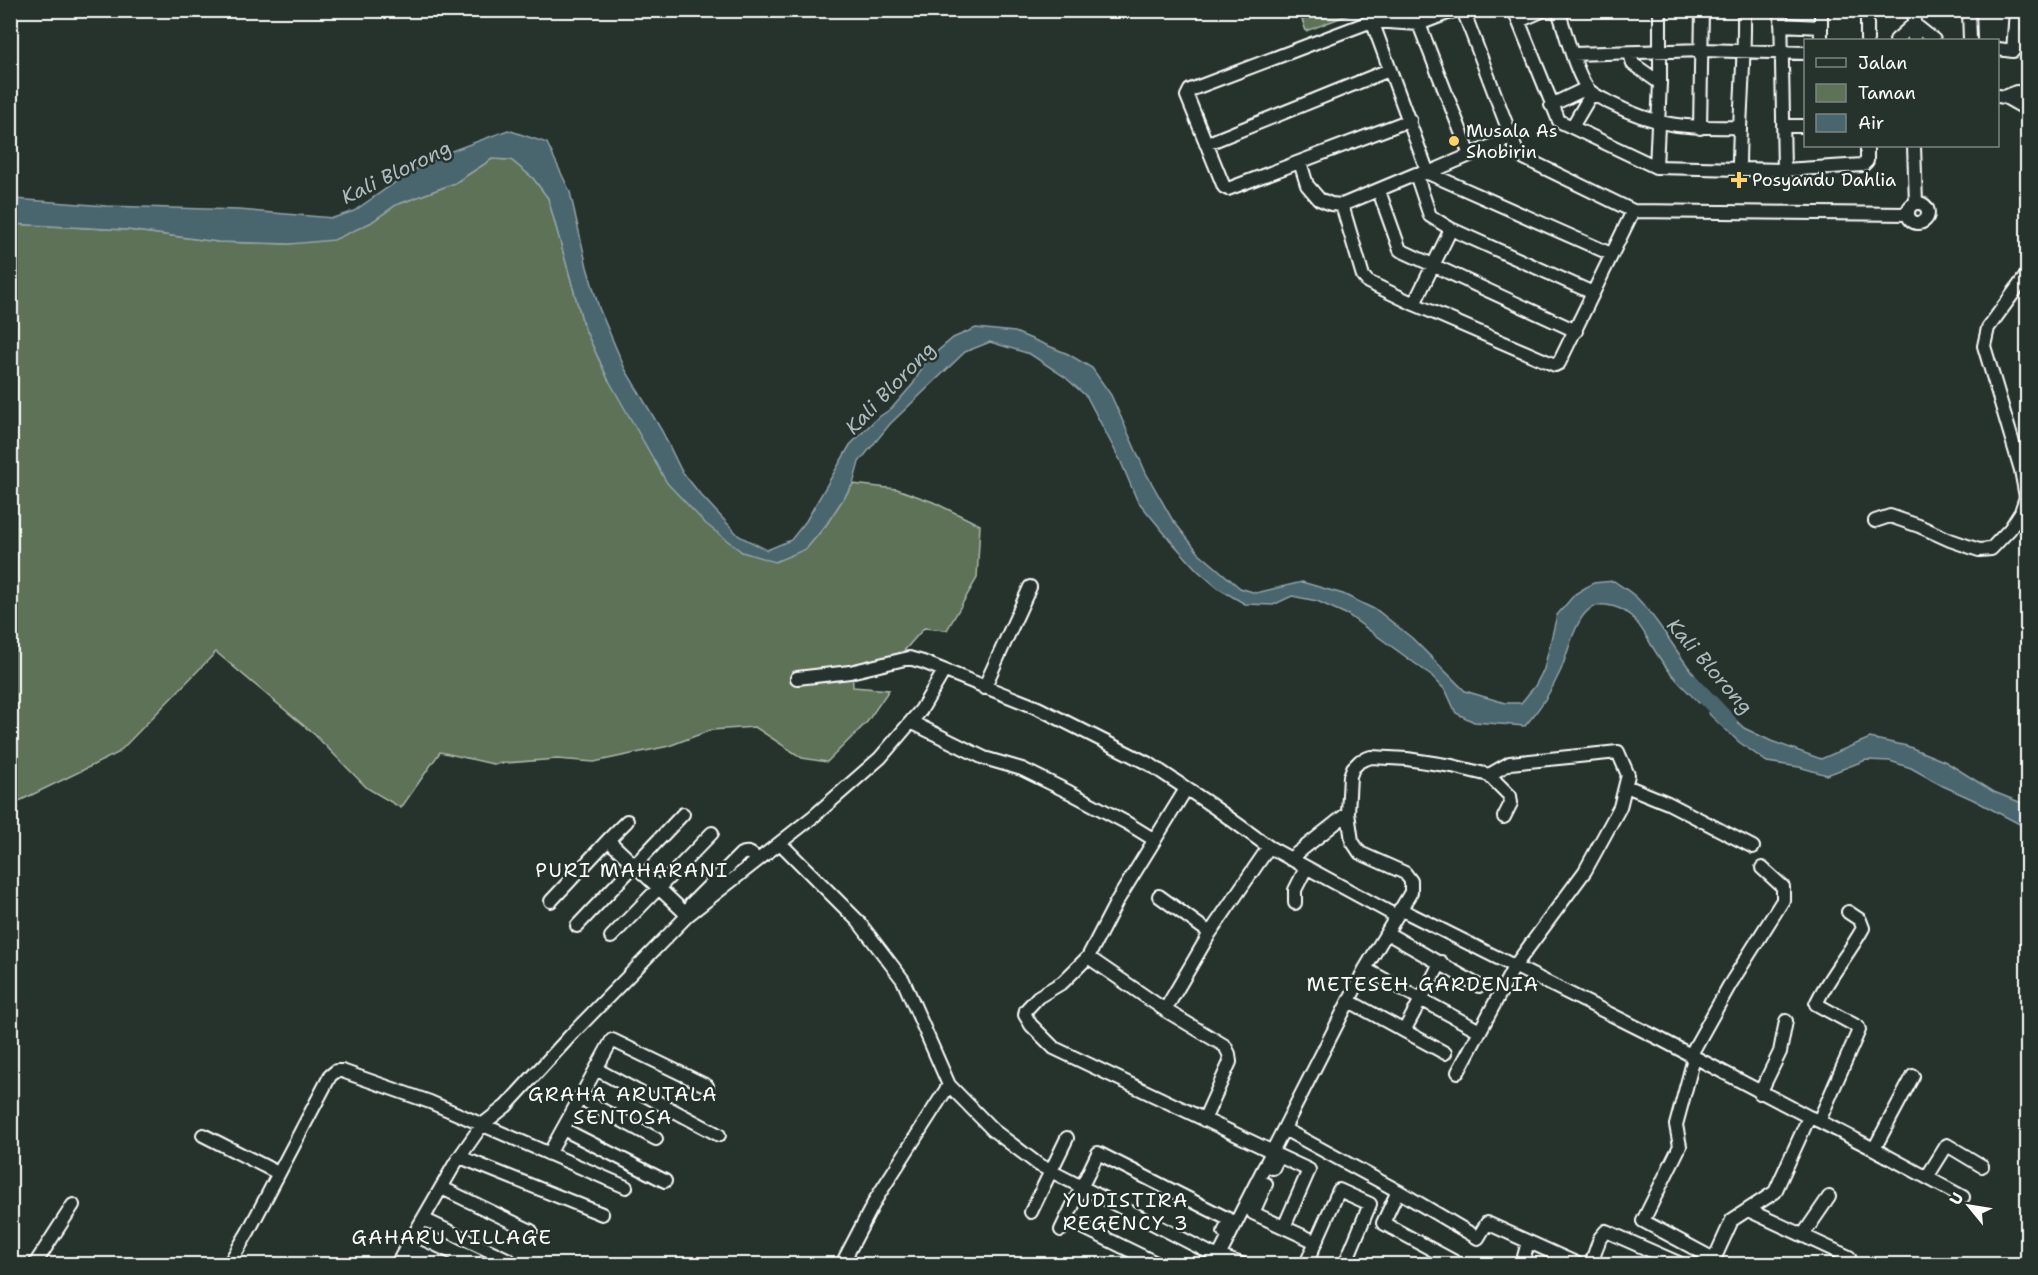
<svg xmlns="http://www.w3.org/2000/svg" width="2038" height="1275" viewBox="0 0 2038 1275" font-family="'Shantell Sans',sans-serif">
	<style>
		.green { fill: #5d7256; stroke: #aeb8aa; stroke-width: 1.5 }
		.water { fill: #49656e; stroke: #92a3a8; stroke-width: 1.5 }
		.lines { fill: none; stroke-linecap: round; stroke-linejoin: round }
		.river { stroke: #49656e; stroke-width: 16 }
		.minor-casing { stroke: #fff; stroke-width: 16 }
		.minor { stroke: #26332d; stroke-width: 12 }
		.poi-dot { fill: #ffd166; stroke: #26332d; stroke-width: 2 }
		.labels { text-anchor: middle; stroke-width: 5; stroke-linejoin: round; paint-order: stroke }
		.poi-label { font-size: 18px; fill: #fff; stroke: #26332d; text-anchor: start }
		.water-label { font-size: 20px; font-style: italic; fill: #adbabe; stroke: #26332d }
		.neighbourhood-label { font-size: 20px; letter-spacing: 1.5px; fill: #fff; stroke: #26332d }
	</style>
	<rect width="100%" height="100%" fill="#26332d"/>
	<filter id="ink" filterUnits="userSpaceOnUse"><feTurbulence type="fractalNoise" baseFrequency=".0167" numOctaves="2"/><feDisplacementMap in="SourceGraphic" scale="12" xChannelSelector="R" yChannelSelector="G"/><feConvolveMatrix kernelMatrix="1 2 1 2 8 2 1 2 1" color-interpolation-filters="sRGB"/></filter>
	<g filter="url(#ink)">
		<path class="green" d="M1299 11H1436C1407 23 1388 7 1361 12 1343 15 1324 25 1306 31Z
			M492 159 511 160 533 178 548 198 584 327 608 379 742 552 806 549 826 525 853 484 897 489 933 502 980 525 977 578 947 630 924 628 902 653 852 666 853 687 889 690 867 722 827 762 802 758 755 727 711 730 669 746 594 762 557 759 493 764 440 752 401 808 367 788 315 735 216 652 118 753 11 805V224L128 230 218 242 290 244 370 223 396 205 455 183Z"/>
		<path class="water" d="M508 130 547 143 570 192 587 267 599 308 625 369 662 431 681 470 700 494 739 536 767 550 791 540 806 521 850 445 876 419 892 408 913 384 926 361 953 338 976 328 1015 332 1068 354 1092 368 1111 395 1146 473 1172 519 1198 552 1240 588 1256 593 1302 582 1343 594 1378 611 1412 638 1465 691 1505 703H1521L1535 686 1544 669 1557 615 1575 594 1593 583 1614 581C1621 586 1630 591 1637 598 1665 626 1681 664 1709 692L1699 703C1684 688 1668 672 1657 654 1648 641 1643 627 1631 616 1623 609 1616 606 1606 605 1576 601 1570 651 1560 672 1551 692 1539 710 1525 726L1474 722 1456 713 1446 691 1431 675 1348 615 1317 601 1292 596 1273 605 1245 604 1219 589 1197 570 1170 540 1137 500 1121 462 1087 397 1065 377 1030 354 990 342 965 352 890 424 859 462 853 484 826 525 806 549 775 562 742 552 706 524 667 483 608 379 584 327 548 198 533 178 511 160 492 159 455 183 396 205 370 223 334 240 290 244 218 242 128 230 11 224V199H14L106 206 239 210 333 218 354 211 410 172 449 152Z
			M1717 703 1744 728 1771 741 1821 759 1870 738 1907 746 1946 762 1994 792 2027 805V828L1972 799 1943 786 1911 768 1890 761 1866 760 1827 775 1799 767 1767 762 1739 742 1708 713Z"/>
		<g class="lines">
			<path class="river" d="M1691 682 1729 722"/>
			<g class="minor-casing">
				<path id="minor" d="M1463 10 1518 155 1633 211 1908 214
					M1514 10 1559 121 1656 167 1784 170 1863 165 1867 161V146
					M1558 10C1566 33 1574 68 1587 88 1592 95 1603 99 1610 103 1657 127 1687 128 1739 127
					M1781 10 1784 170
					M1969 10 1970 40
					M1372 21 1428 173
					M1519 21 1544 10
					M1419 24 1470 155
					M1781 25 1821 27
					M1821 40V10
					M1867 40V10
					M1896 40 1914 24 1934 40
					M1914 40V10
					M1998 49 2013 51 2028 31
					M2013 51 2016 10
					M1630 53 1633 64 1660 83
					M1573 54 1703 50 1806 53
					M1998 96 2005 97 2028 110
					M2005 97 2016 92 2028 93
					M1551 105 1587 88
					M1410 120 1228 189 1224 187 1187 96 1190 90 1372 21 1419 24 1456 10
					M1783 126H1806
					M1572 127 1592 93
					M1700 128 1702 10
					M1206 144 1389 70
					M1914 146 1916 203
					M1300 162 1307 185 1319 199 1331 204 1342 205 1416 174 1428 173 1510 138
					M1656 167 1660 83V10
					M1739 169C1739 116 1745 63 1744 10
					M1428 173 1611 254
					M1416 174 1430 216 1451 229 1593 293
					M1379 191 1400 250 1576 331
					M1908 213a10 10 0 1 1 20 0a10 10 0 1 1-20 0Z
					M1342 205 1363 276 1368 282 1414 304 1555 365 1559 363 1633 211
					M1414 304 1451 229
					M1875 521 1890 516 1919 526 1950 540 1979 550 1991 549 2010 529 2021 512 2026 497 2021 470 1984 346 1988 328 2028 273
					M797 678 850 672 909 658 923 662 1038 708 1151 765 1211 805 1269 847 1396 916
					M984 688 1030 587
					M911 722 984 758 1022 769 1069 792 1127 823 1153 839
					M1489 775 1510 796 1511 803 1504 817
					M1626 786 1668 803 1753 847
					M1186 789 1117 901 1088 957 1063 982 1038 997 1026 1010 1025 1015 1031 1025 1054 1048 1273 1152
					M627 821 608 840 684 912
					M780 843 858 921 903 980 949 1085 993 1130 1039 1165 1212 1254 1242 1264
					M1290 859 1348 813
					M1159 896 1210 933
					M551 901 608 840
					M1295 903V890L1306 868
					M691 904 741 854C749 851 752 854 758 860
					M1400 909 1660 1039 1809 1117 1775 1192 1732 1220 1712 1264
					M577 926 683 814
					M1387 933 1479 986
					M611 937 712 833
					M1088 957 1165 1010 1225 1046 1229 1054 1230 1062 1204 1120
					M1349 1001 1445 1053
					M1165 1010 1210 933 1269 847
					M1404 1031 1441 962
					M1690 1056 1729 986 1783 900V887L1762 868
					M1694 1058 1676 1125 1680 1146 1643 1221 1714 1259
					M596 1069 719 1135
					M1458 1072 1480 1031
					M1760 1093 1780 1052 1786 1021
					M580 1098 656 1139
					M1809 1117 1819 1121 1859 1030 1858 1027 1816 1004C1828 977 1849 954 1863 928L1860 920 1848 912
					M1819 1121 1874 1149 1963 1197
					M563 1129 665 1181
					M1284 1129 1398 1191 1478 1238 1487 1223 1578 1264
					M203 1135 278 1173
					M1874 1149 1913 1076
					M549 1154 612 1040 707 1086
					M460 1157 602 1214
					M1273 1168 1279 1156 1309 1170 1284 1227
					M1927 1177 1947 1145 1982 1166
					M1266 1184 1253 1213 1316 1242
					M442 1188 531 1231
					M1398 1191 1383 1223 1457 1263
					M1748 1210 1849 1257
					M1031 1212 1067 1138
					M423 1219 509 1260
					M1066 1219 1158 1264
					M1061 1230 1098 1153 1230 1220 1224 1232
					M1803 1235 1829 1197
					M407 1247 444 1264
					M401 1258 419 1264
					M35 1264 73 1205
					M229 1264 248 1232 330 1076 336 1071H342L430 1102 626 1187
					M397 1264 456 1162 482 1125 506 1106 572 1034 688 915 814 816 880 758 921 710 944 671
					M842 1264 876 1199 949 1085
					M1215 1264 1365 969 1411 892V881L1405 873 1360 853 1352 841 1348 813 1350 776 1353 768 1360 761 1371 757 1407 759 1452 766 1489 775 1510 763 1618 752 1628 775 1620 807 1585 871 1514 967 1480 1031 1365 969
					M1306 1264 1339 1190 1370 1204 1345 1264
					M1522 1264 1528 1242
					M1591 1264 1600 1238 1606 1231 1681 1264"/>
			</g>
			<use href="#minor" class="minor"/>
		</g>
	</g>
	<g class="poi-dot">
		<circle cx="1454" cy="141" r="6"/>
		<path d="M1736 171h6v6h6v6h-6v6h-6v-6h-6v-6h6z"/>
	</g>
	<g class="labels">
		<g class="poi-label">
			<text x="1466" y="137">Musala As<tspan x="1466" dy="21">Shobirin</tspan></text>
			<text x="1752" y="186">Posyandu Dahlia</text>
		</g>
		<g class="water-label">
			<text transform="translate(396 172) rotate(-26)" y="7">Kali Blorong</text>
			<text transform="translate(890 388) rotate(-46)" y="7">Kali Blorong</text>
			<text transform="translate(1710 666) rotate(49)" y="7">Kali Blorong</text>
		</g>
		<g class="neighbourhood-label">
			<text x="632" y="877">PURI MAHARANI</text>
			<text x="1423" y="991">METESEH GARDENIA</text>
			<text x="623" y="1101">GRAHA ARUTALA<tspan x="623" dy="23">SENTOSA</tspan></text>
			<text x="1126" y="1207">YUDISTIRA<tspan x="1126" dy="23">REGENCY 3</tspan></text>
			<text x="452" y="1244">GAHARU VILLAGE</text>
		</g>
	</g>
	<rect width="2038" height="1275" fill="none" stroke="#26332d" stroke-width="36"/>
	<rect x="18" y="18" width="2002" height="1239" fill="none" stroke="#fff" stroke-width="2" filter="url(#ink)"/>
	<rect x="1804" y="39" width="195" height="108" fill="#26332d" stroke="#7d8581" stroke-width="1.5"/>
	<rect x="1816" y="58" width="30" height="9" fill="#26332d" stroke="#7d8581" stroke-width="1.5"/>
	<text x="1858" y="69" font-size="18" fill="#ffffff">Jalan</text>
	<rect x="1816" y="84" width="30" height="18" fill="#5d7256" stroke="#7d8581" stroke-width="1.5"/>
	<text x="1858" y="99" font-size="18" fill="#ffffff">Taman</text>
	<rect x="1816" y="114" width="30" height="18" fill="#49656e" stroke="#7d8581" stroke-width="1.5"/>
	<text x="1858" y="129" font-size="18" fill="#ffffff">Air</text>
	<g transform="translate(1969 1206) rotate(300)" stroke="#26332d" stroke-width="4.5" paint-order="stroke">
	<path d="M0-4.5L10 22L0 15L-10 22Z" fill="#ffffff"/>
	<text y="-9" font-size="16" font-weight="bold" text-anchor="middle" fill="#ffffff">U</text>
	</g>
</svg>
